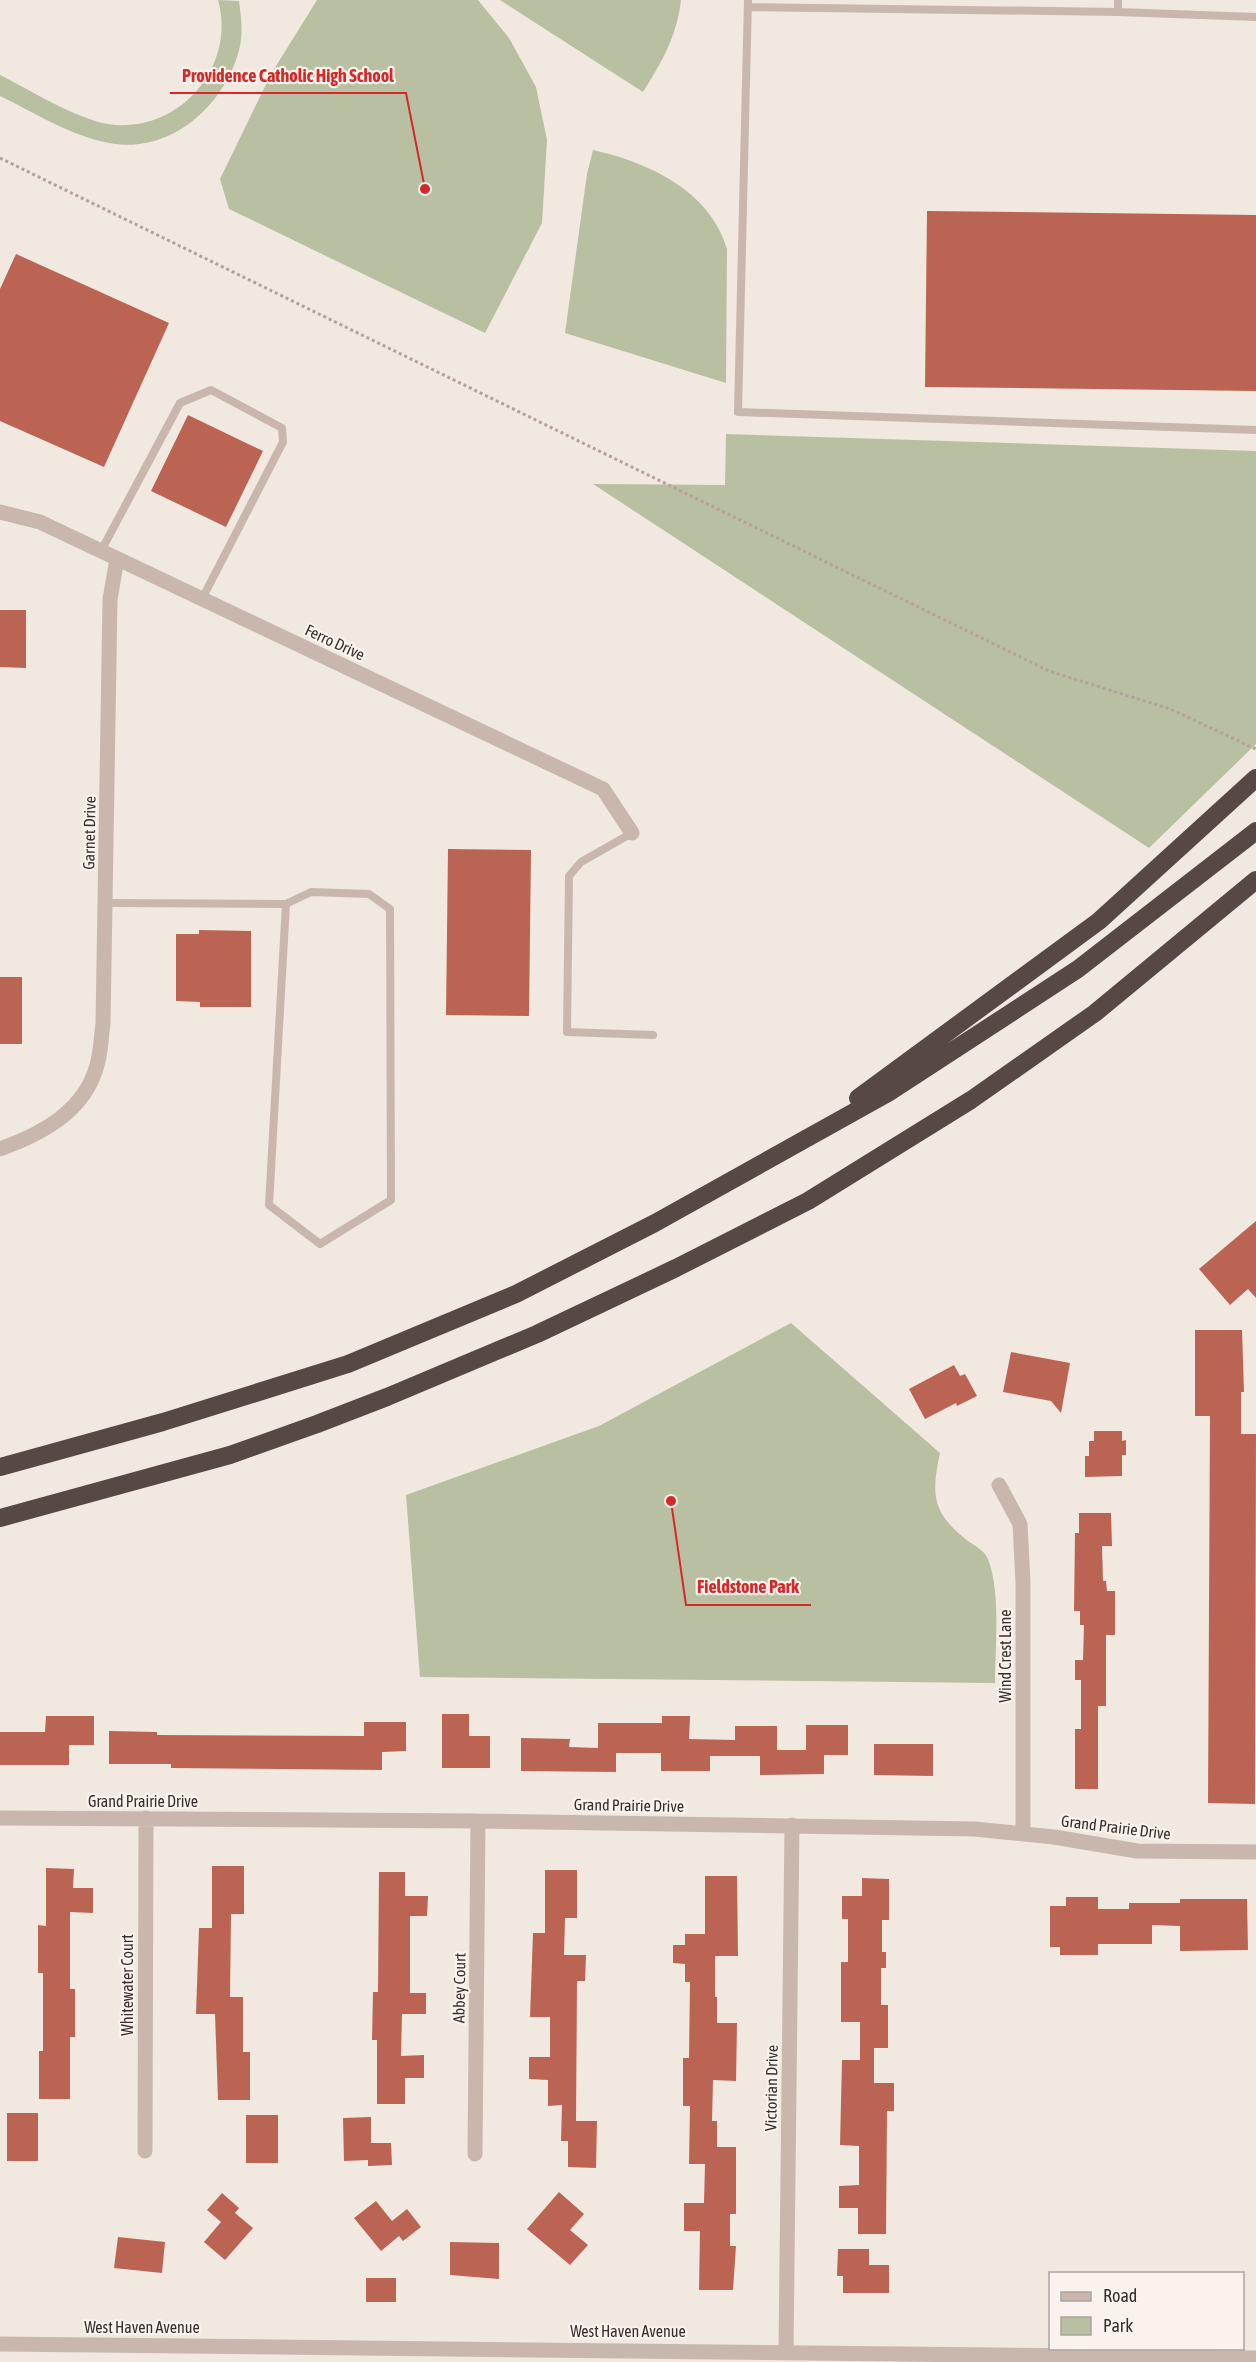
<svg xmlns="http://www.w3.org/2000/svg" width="1256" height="2362" viewBox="0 0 1256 2362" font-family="'Asap Condensed',sans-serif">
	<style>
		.green { fill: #b8c0a1 }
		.building { fill: #bc6454 }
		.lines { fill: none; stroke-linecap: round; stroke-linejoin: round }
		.path { stroke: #b5a197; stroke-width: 3; stroke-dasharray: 3 3; stroke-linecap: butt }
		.service { stroke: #c9b7ad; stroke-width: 8 }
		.minor { stroke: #c9b7ad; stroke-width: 15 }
		.tertiary { stroke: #c9b7ad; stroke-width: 15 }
		.motorway { stroke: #584843; stroke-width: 18 }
		.labels { text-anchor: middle; stroke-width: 4.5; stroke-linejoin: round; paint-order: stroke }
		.street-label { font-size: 16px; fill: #382e2b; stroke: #f9f2ed }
		.leader { fill: none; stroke: #d62828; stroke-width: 2 }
		.callout-dot { fill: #d62828; stroke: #f9f2ed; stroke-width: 2 }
		.callout-label { font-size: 18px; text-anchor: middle; font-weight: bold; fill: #d62828; stroke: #f9f2ed; stroke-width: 4.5; stroke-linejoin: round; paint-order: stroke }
	</style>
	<rect width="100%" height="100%" fill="#f1e8e0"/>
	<path class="green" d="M218 0 239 1C241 16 243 31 240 46 227 104 171 155 109 143 71 136 35 113 0 96V75C32 91 74 118 108 124 178 135 237 67 218 0Z
		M317 0H478L509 38 536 87 547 140 542 223 485 333 229 209 220 179 271 74Z
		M500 0H681C677 36 662 62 643 92Z
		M593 150C647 162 710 190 727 249L726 383 565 333 587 174Z
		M726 434 1256 451V744L1149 848 593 484 725 485Z
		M791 1323 940 1453C931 1496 932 1513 968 1541 975 1546 985 1551 988 1559 1001 1593 995 1646 995 1683L420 1677 406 1495 599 1426Z"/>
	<path class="building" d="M927 211 1256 215V391L925 387Z
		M16 254 169 323 104 467 0 421V289Z
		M188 415 263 451 226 527 151 491Z
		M0 610H26V668L0 667Z
		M448 849 531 850 529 1016 446 1015Z
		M199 930 251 931V1007H200V1002L176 1001V934H199Z
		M0 977H22V1044H0Z
		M1256 1221V1298L1248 1289 1230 1305 1199 1269Z
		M1195 1330H1242L1244 1392H1241V1434H1256L1255 1804 1208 1803 1210 1416H1195Z
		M1011 1352 1070 1363 1061 1413 1051 1401 1003 1392Z
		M954 1365 960 1376 965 1374 977 1396 957 1406 956 1403 925 1419 909 1389Z
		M1094 1431H1122V1441L1126 1440V1455H1122V1476L1085 1477V1456H1089V1441H1094Z
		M1079 1513H1111L1112 1546H1102L1103 1581H1106L1107 1591H1115V1635H1106V1706H1098V1789H1075V1729H1081V1680H1075V1660H1083L1084 1625H1080V1611H1074L1075 1533H1079Z
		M442 1714H469V1736H490V1768H442Z
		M46 1716H94V1745H69V1765H0V1732H45Z
		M662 1716H690L689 1739 735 1740V1726H777V1750H806V1725H848V1755H824V1774L760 1775V1756H710V1771H661V1753H616V1772L521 1771V1738L570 1739 569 1747 598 1748V1723H662Z
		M364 1722H406V1751L382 1752V1770L171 1768V1764H109V1731L157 1732V1735L364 1736Z
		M874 1744H933V1776L874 1775Z
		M212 1866H244V1914H231L230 1997H243V2052H250V2100H218L215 2014H196L199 1928H212Z
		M46 1868 74 1869 73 1888H93V1913L70 1912V1989H75V2037H70V2099H39V2051H43V1973H38V1925L46 1926Z
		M545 1870H577V1918H565L564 1955H586L585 1981H577L576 2121H597L596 2168 568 2167V2141H561L562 2105 548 2106V2080L529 2079V2057H550V2017H530L533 1933H545Z
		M379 1872H405V1896H428L427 1916H410V1993H426V2014H402L401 2056 424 2055V2078H405V2104H377V2040H372L373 1992H378Z
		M705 1876H737L738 1956H715V1997H717V2023H737L736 2081 713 2080 712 2121H717V2147H736V2214H730V2246H736L733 2290H699L700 2231H684V2203H704L705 2164H689L690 2106H683V2058H689L690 1982H685V1964L673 1963V1945H685V1934H705Z
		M862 1878 889 1879V1920H882V1952H886V1968H881V2005H888V2048H874V2083H894V2111H887L886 2234H858V2208H839V2186L859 2185V2146L840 2145 842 2060H860V2022H841V1962H848V1919H842V1896H862Z
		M1066 1897H1098V1909H1129V1903H1180V1899H1247L1248 1950 1180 1951V1926L1152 1925V1944H1098V1955H1060V1947H1050V1906H1066Z
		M7 2113H38V2161H7Z
		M246 2115H278V2163H246Z
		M371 2117V2143H391L392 2165 368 2166V2160L344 2161 343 2118Z
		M559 2192 584 2214 570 2230 588 2245 570 2265 527 2229Z
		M222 2193 239 2208 235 2213 253 2228 225 2260 204 2242 221 2222 207 2210Z
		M376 2201 392 2221 407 2209 421 2227 403 2241 399 2236 381 2251 354 2218Z
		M118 2237 165 2242 162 2273 114 2268Z
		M450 2242 499 2243V2279L450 2275Z
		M838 2249H869V2265H889V2293H843V2276H837Z
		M366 2278H396V2302H366Z"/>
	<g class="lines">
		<path class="path" d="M0 158 1049 671 1170 709 1256 749"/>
		<path class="service" d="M748 0 738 412 1256 430
			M1118 0V12L1256 17
			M748 7 1118 12
			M101 551 180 403 211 390 282 428 283 442 202 599
			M632 833 581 862 569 876 567 1032 653 1035
			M106 903 286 904 269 1205 320 1244 391 1200 390 909 369 894 311 892 286 904"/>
		<path class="minor" d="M0 512 40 522 603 789 632 833
			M0 1149C42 1134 85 1111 97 1065 101 1052 101 1037 103 1024L110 599 117 559
			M999 1485 1020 1524 1023 1582V1832
			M0 1818 478 1821 974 1829 1054 1837 1137 1851 1256 1852
			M145 2151 146 1818
			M475 2154 478 1821
			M786 2351 792 1825"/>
		<path class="tertiary" d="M0 2344 1256 2358"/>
		<path class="motorway" d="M858 1098 1099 921 1256 778
			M0 1467 163 1422 348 1364 516 1294 655 1223 888 1093 1078 969 1256 831
			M0 1518 230 1455 317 1424 387 1397 537 1334 676 1268 808 1201 971 1100 1095 1013 1256 880"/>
	</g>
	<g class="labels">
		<g class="street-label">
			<text transform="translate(335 642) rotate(25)" y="6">Ferro Drive</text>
			<text transform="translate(89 833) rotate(-89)" y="6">Garnet Drive</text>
			<text transform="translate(1005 1656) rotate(-90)" y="6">Wind Crest Lane</text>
			<text x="143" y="1807">Grand Prairie Drive</text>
			<text transform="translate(629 1805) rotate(1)" y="6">Grand Prairie Drive</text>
			<text transform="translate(1116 1827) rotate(7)" y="6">Grand Prairie Drive</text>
			<text transform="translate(127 1985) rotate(-90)" y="6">Whitewater Court</text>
			<text transform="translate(459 1988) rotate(-89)" y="6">Abbey Court</text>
			<text transform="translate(771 2088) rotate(-89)" y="6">Victorian Drive</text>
			<text x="142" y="2333">West Haven Avenue</text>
			<text x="628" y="2337">West Haven Avenue</text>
		</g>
	</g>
	<path class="leader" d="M425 189L406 93H170M671 1501L686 1605H811"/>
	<g class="callout-dot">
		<circle cx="425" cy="189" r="6"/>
		<circle cx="671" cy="1501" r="6"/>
	</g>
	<g class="callout-label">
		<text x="288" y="82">Providence Catholic High School</text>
		<text x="748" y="1593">Fieldstone Park</text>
	</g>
	<rect x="1049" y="2272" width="195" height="78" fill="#f9f2ed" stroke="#aca49f" stroke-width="1.5"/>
	<rect x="1061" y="2292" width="30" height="9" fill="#c9b7ad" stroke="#aca49f" stroke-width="1.5"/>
	<text x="1103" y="2302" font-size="18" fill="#382e2b">Road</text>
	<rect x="1061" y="2317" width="30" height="18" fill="#b8c0a1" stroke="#aca49f" stroke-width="1.5"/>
	<text x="1103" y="2332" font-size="18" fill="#382e2b">Park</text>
</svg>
